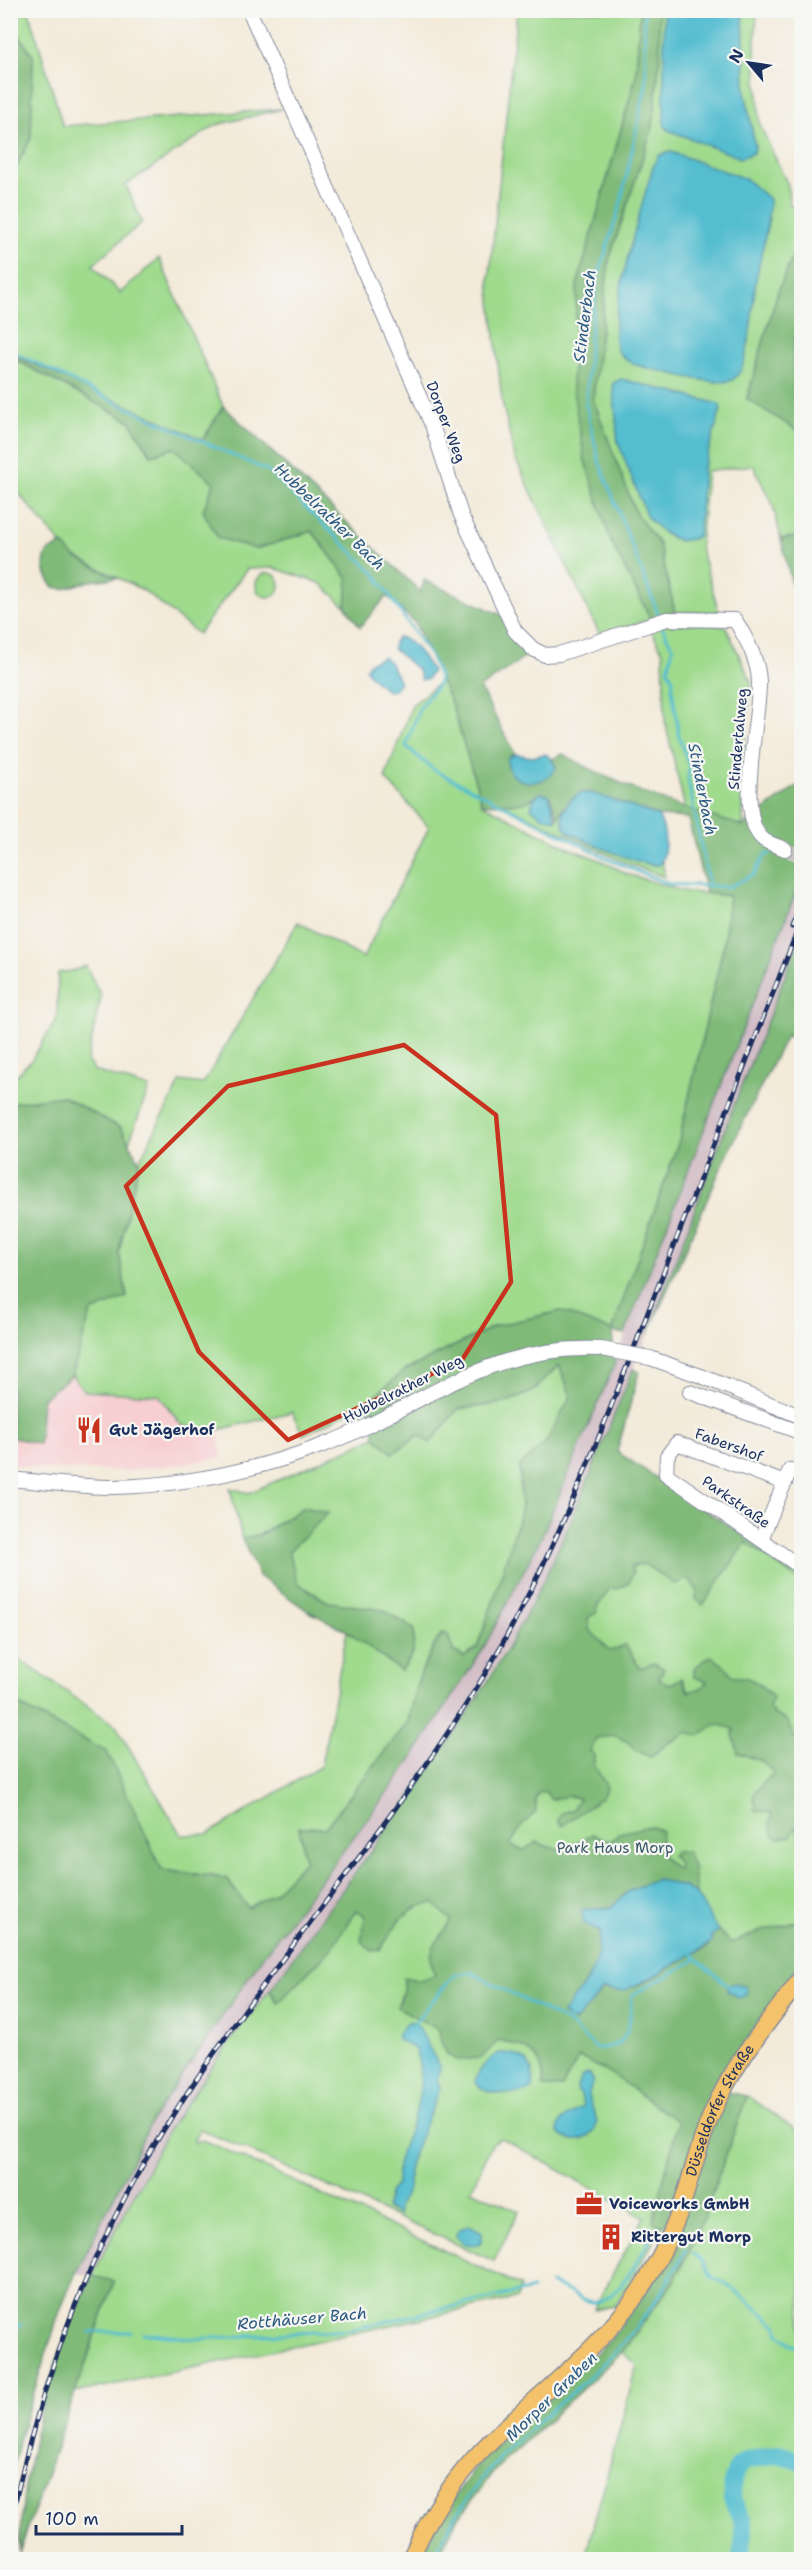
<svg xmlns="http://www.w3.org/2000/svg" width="812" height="2570" viewBox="0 0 812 2570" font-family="'Shantell Sans',sans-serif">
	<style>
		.built { fill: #f7cfd2 }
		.industrial { fill: #d2bdc6 }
		.green { fill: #9fda8d; stroke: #5d8476; stroke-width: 1.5; fill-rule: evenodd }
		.forest { fill: #7fba78; stroke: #4d746b; stroke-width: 1.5 }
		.water { fill: #54bdd0; stroke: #387697; stroke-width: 1.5 }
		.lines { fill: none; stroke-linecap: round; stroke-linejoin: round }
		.stream { stroke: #54bdd0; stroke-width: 3 }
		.river { stroke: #54bdd0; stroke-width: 18 }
		.minor-tunnel { stroke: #c8c5c0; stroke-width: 14; stroke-dasharray: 14 7; stroke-linecap: butt }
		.minor-casing { stroke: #878c9c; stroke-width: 16 }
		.major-casing { stroke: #878c9c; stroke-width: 19 }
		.minor { stroke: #fff; stroke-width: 14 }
		.major { stroke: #f3c26a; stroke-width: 16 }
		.rail-casing { stroke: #1b2f5e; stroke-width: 5 }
		.rail { stroke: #f6f6f2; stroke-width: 3; stroke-dasharray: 9; stroke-linecap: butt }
		.minor-bridge-casing { stroke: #878c9c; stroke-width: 16; stroke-linecap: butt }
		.minor-bridge { stroke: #fff; stroke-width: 14 }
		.marked { fill: none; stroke: #c8321e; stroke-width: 4.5; stroke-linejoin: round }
		.labels { text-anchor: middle; stroke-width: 4.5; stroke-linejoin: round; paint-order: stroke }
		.street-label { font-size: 15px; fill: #1b2f5e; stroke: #f6f6f2 }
		.poi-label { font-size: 15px; font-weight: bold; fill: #1b2f5e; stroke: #f6f6f2; text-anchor: start }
		.park-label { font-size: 15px; fill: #3c5a6a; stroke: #f6f6f2 }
		.water-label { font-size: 16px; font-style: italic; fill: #2c5a80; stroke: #f6f6f2 }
	</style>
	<rect width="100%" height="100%" fill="#f6f6f2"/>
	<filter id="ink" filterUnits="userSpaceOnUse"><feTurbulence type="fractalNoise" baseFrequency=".0167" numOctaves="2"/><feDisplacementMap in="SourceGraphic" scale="12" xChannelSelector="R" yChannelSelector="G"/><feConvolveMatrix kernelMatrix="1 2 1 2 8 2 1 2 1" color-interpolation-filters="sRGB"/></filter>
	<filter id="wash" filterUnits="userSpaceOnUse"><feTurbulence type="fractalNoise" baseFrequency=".008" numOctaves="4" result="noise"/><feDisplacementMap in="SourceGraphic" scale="24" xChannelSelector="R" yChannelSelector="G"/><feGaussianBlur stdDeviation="1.35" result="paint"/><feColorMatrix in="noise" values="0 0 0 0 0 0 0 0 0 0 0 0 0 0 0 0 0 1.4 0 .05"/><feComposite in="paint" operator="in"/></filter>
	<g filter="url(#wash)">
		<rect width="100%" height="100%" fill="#f3ead9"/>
		<path class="built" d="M72 1375 84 1391 159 1395 181 1425 218 1430 222 1458 129 1471 45 1469 11 1465V1437L39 1444 42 1398Z"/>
		<path class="industrial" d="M801 879V935L734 1105 648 1334 557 1551 527 1612 452 1737 168 2130 92 2276 76 2273 152 2120 263 1956 483 1649 541 1538 615 1363Z"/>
		<path class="green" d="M11 11H29L63 126 282 109 216 125 126 185 142 222 93 265 120 293 159 258 223 406 204 440 11 354V177L31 138 33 56 11 24Z
			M517 11H640L636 76 577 286 611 542 651 619 600 635 515 458 502 401 489 281Z
			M659 11H664L665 124 668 130 741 158 755 147 745 91 743 11H757L755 45 760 125 788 185 789 204 801 210 802 237 778 291 747 398 801 433V536L781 539 773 506 753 465 707 471 700 547 719 612H675L659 544 636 514 593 399 609 260 653 126 660 55ZM671 152 697 162 769 218 756 278 747 350 732 380 715 382 675 374 616 321 628 256 653 167ZM613 383 721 409 703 469 698 536 679 541 665 534 633 478 618 442Z
			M10 357 130 421 151 455 174 448 214 483 203 511 256 549 312 531 348 579 346 607 320 583 274 568 247 569 198 634 143 590 75 557 67 551 11 484Z
			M256 585a12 12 0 1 1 24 0a12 12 0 1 1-24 0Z
			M701 623 726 627 751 681 743 763V826L685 809 665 721 663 653 650 628 665 625Z
			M441 681 452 705 482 804 573 850 600 860 627 874 683 891 729 896 724 943 679 1141 612 1332 561 1311 495 1326 404 1371 368 1402 303 1435 292 1412 218 1430 181 1425 159 1395 84 1391 72 1375 91 1311 127 1297 119 1252 139 1161 181 1081 203 1084 298 922 363 958 429 827 385 778 412 705Z
			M534 798 531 808 556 820 564 809C563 819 562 829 572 834L652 865H659L662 861 665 877 622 861 502 804 523 803Z
			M86 966 101 996 87 1061 95 1071 149 1088 129 1142 121 1128 62 1096 11 1103 10 1082 32 1059 57 1019 58 973 72 971Z
			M559 1365 571 1396 547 1442 520 1466 521 1511 494 1599 477 1648 464 1657 453 1651 448 1635 442 1633C424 1660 413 1690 408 1722L325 1828 299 1827 305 1861 274 1893 248 1909 226 1878 162 1870 107 1752 11 1701 10 1653 116 1726 181 1835 208 1834 321 1766 347 1631 401 1671 413 1654 414 1629 384 1611 328 1602 297 1583 289 1551 328 1513 304 1507 260 1534 242 1539 230 1488 249 1493 375 1437 393 1453 420 1435 430 1443 458 1409 504 1403 532 1392Z
			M617 1452 725 1571 746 1542 801 1582V1961L713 2089 660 2215 662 2227 616 2306 594 2309 644 2217 501 2138 493 2142 471 2190 519 2211 494 2261 200 2129 193 2142 204 2140 521 2286 517 2298 75 2393 114 2282 92 2276 168 2130 235 2034 270 1990 278 2003 397 1845Z
			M747 2096 801 2133V2559L584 2560 637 2365 622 2352 675 2279 698 2233Z"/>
		<path class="forest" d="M640 11H659L660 55 653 126 609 260 593 399 636 514 659 544 675 612 651 619 611 542 585 461 572 385 577 286 636 76Z
			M11 24 33 56 31 138 11 177Z
			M801 237V279L793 361 797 406 801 412V433L747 399 778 291Z
			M11 354 203 440 223 406 421 592 424 580 506 617 531 653 480 688 515 754 512 755 556 767 552 759 563 754C619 787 681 808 743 826L802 782 801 879 625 1334 612 1332 615 1363 541 1538 483 1649 403 1772 263 1956 152 2120 76 2273 61 2308 22 2429 11 2478V1701L107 1752 162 1870 226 1878 248 1908 274 1893 305 1861 299 1827 325 1828 408 1722C413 1690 424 1660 443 1633L448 1635 453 1651 464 1657 477 1648 494 1599 521 1511 520 1466 546 1442 571 1396 559 1365 532 1392 504 1403 458 1409 430 1443 419 1435 393 1453 375 1437 368 1402 404 1371 495 1326 561 1311 612 1331 679 1141 724 944 729 896 706 893 688 818 658 816 592 793C574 792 569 804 557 816L549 795 541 793 524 803 482 804 452 705 441 681 415 623 387 596 360 627 346 607 348 579 312 531 256 549 218 538 203 511 214 483 174 448 151 455 130 421 11 357Z
			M801 536V600L796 601 781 539Z
			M62 544 75 557 117 578 90 581 63 589 54 587C44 576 41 565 47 552Z
			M801 935V1048L787 1034 725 1159 648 1334 734 1105Z
			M62 1096 121 1128 139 1161 119 1252 127 1297 91 1312 72 1375 42 1399 39 1444 11 1437V1103Z
			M633 1369 639 1372 617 1452 801 1573V1582L746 1542 703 1605 696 1599 697 1590 689 1579 674 1584 644 1564 631 1567 633 1573 629 1583 618 1589 610 1588 598 1606 597 1612 588 1618 589 1629 609 1650H616L625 1644 640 1668 653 1663 664 1668 659 1679 669 1685 682 1678 688 1692 701 1688 707 1682 694 1677V1668L711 1656 727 1668 733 1677C750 1675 761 1685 773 1697L769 1708 775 1715 788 1721 793 1737 801 1738V1840L796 1827 791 1836 780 1838 775 1837 770 1825 772 1813 757 1811 755 1809 756 1803 753 1799 755 1792 774 1773 761 1761 738 1753 733 1735 734 1729 716 1724 698 1736 688 1732 667 1744 650 1757 634 1749 628 1742 616 1736 596 1738 590 1751 594 1755V1765L607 1787 602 1797 562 1826 558 1820 562 1813 572 1810 579 1799C570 1794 560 1797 551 1800L546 1792 539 1793 535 1799 536 1812 523 1824 510 1845 523 1850 537 1842C563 1856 570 1845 593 1834L610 1842 620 1833 650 1826 662 1832C657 1852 663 1859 678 1870L679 1864 671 1855 675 1852 687 1851 693 1867 696 1894 686 1888 657 1879 629 1891 612 1907 582 1910 591 1928 600 1932C599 1947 599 1971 587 1980L570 2019 575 2022 603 1989C636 1998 678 1958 708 1947L710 1937 718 1931 732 1943 761 1931 801 1921V1961L713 2089 747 2096 698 2233 675 2279 622 2352 496 2469 456 2521 437 2559H418L441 2515 483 2457 609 2341 681 2241 665 2225H658L653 2221 678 2122 613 2075 579 2057 562 2087H543C546 2055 527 2047 499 2040L481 2058 457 2060 447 2054 441 2042 439 2030 397 2007 403 1991 404 1977 421 1981 435 1975C424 1942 440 1945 451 1920L433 1903C401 1908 397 1925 380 1950L372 1951 361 1941 365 1916 356 1911 331 1949 278 2003 270 1990C356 1867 458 1744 528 1611 569 1533 599 1450 633 1369Z
			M304 1507 328 1513 289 1551 297 1583 328 1602 384 1610 414 1629 413 1654 401 1671 347 1631 308 1611 259 1576 242 1539 261 1534Z
			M92 2276 114 2281 19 2554C22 2453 50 2367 92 2276Z"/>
		<path class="water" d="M664 11H743L745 91 755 147 753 153 741 158 668 130 664 124Z
			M671 152 746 179 769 199C769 227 761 253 756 280 752 306 751 347 741 370 739 373 735 378 732 380 719 386 683 376 669 373 653 369 624 366 617 349 606 320 643 201 653 167L659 155Z
			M621 379 719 404 721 409 703 469 699 529 698 536 692 539 680 541 665 534 647 517 618 442 613 383Z
			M398 637C414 640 424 659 432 671L427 679 421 680 418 670 393 649 394 642Z
			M383 657 389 661 400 682 394 690 388 691C379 683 371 679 366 669L370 662Z
			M515 754 532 757 545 754 550 757 556 767C546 790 504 786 508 758Z
			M541 793 549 795 556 820 543 817 531 808 534 798Z
			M581 793H592L658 816C666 828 668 853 659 865 640 866 585 841 567 831 556 816 567 800 581 793Z
			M657 1879 686 1888 696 1894 718 1931 710 1937 713 1940C708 1947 632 1989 622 1991 616 1992 609 1990 603 1989L575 2022 562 2014C585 1981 598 1976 600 1932L584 1923 581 1910 612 1907 629 1891Z
			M736 1983 747 1987 746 1995 740 1998 727 1991 728 1985Z
			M407 2023H414L418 2026 440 2068 437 2077 440 2088 409 2165V2188L398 2208V2215L387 2209 386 2207 390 2191 397 2184C398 2177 395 2169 398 2161 411 2122 430 2092 415 2049L398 2039V2033Z
			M499 2053C523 2052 537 2064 532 2088 523 2096 493 2095 482 2089 479 2087 477 2084 475 2081 479 2068 489 2060 499 2053Z
			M589 2073C596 2081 590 2086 589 2095 586 2108 606 2118 591 2134 587 2139 579 2141 574 2140 567 2139 561 2137 558 2132 557 2119 573 2113 583 2107L581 2094 578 2092 577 2086 582 2076Z
			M469 2225 482 2232V2240L479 2245 465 2244 456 2236 458 2230Z"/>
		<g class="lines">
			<path class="stream" d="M644 10 646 85 620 206 598 276 590 335 586 405 599 461 659 616
				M10 350 117 403 268 471 375 574 431 657 439 677V683L420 707 406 746 434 770 611 860 669 884 729 887 754 874 765 855 770 854
				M662 627 673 648 668 670 673 680 672 687 679 736 689 766 688 780 709 886
				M692 1953 697 1959
				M567 2022 596 2048C632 2049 629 2023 632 1995L697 1959 728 1985
				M414 2023 454 1975 470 1972 567 2022 570 2019
				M693 2253 703 2262 712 2277 727 2284 778 2326 779 2334 793 2345 802 2348
				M550 2284C564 2286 579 2300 593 2302 618 2304 645 2248 656 2229H659
				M10 2329 14 2326 21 2325
				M90 2332H131
				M143 2333 196 2339 348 2330 532 2289
				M432 2560C449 2523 470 2491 497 2461 536 2419 585 2386 623 2343 648 2315 669 2282 686 2249"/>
			<path class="river" d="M742 2560 743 2522 732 2499 733 2479 738 2466 746 2461 778 2454 802 2461"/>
		</g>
	</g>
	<g filter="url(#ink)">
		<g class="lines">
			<path class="minor-tunnel" d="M785 849 802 857"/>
			<g class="minor-casing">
				<path id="minor" d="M249 10 432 425 461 515 515 631 533 649 545 655 559 654 667 619 735 620C746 638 759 661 759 683 760 718 734 818 764 840 770 844 778 846 785 849
					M650 1358 701 1376 802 1417
					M690 1392 802 1433
					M10 1479C45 1482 80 1487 114 1487 184 1485 253 1471 318 1447 419 1410 485 1343 601 1349
					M785 1483 677 1443 667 1456 666 1474 802 1568
					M761 1539 790 1470 802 1472"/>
			</g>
			<g class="major-casing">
				<g id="major">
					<path id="s1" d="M410 2560C428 2518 453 2479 485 2447 536 2395 597 2353 638 2293 654 2269 668 2243 678 2216 691 2181 698 2143 714 2109 735 2061 771 2019 802 1977"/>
				</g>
			</g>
			<use href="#minor" class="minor"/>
			<use href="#major" class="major"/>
			<g class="rail-casing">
				<path id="rail" d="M792 927 802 902
					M10 2525C42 2373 93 2238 178 2107 278 1952 404 1815 496 1655 559 1545 604 1425 650 1307 700 1177 751 1048 802 919"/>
			</g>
			<use href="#rail" class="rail"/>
			<g class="minor-bridge-casing">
				<path id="minor-bridge" d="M601 1349 650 1358"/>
			</g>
			<use href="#minor-bridge" class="minor-bridge"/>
		</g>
	</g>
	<path class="marked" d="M404 1045 496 1115 511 1282 462 1360 288 1440 199 1352 126 1186 228 1086Z"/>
	<defs>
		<g id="restaurant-bare" transform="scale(2.07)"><path d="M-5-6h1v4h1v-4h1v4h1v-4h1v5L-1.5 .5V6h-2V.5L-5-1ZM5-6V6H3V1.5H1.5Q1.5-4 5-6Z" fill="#c8321e" stroke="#f6f6f2" stroke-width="2.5" paint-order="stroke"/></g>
		<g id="office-bare" transform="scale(2.07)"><path d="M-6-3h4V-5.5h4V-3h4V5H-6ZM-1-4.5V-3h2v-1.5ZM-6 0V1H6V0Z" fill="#c8321e" stroke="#f6f6f2" stroke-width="2.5" paint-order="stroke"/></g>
		<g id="building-bare" transform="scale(2.07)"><path d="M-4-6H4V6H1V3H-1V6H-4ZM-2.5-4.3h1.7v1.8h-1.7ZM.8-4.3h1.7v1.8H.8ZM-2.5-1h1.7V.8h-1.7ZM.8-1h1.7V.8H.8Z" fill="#c8321e" stroke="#f6f6f2" stroke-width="2.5" paint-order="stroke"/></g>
	</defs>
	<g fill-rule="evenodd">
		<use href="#restaurant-bare" x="89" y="1430"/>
		<use href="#office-bare" x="589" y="2204"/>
		<use href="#building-bare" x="611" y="2237"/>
	</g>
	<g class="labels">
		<g class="street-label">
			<text transform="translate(446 422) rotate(69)" y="5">Dorper Weg</text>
			<text transform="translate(738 739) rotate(-85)" y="5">Stindertalweg</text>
			<text transform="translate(403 1389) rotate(-27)" y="5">Hubbelrather Weg</text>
			<text transform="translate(729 1445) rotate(20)" y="5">Fabershof</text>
			<text transform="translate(736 1502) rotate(35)" y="5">Parkstraße</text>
			<text dy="5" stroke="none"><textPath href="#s1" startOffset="555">Düsseldorfer Straße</textPath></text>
		</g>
		<g class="poi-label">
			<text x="109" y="1435">Gut Jägerhof</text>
			<text x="609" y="2209">Voiceworks GmbH</text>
			<text x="631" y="2242">Rittergut Morp</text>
		</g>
		<g class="park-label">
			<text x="615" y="1853">Park Haus Morp</text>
		</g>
		<g class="water-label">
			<text transform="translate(584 316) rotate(-83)" y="6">Stinderbach</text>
			<text transform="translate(330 516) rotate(44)" y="6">Hubbelrather Bach</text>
			<text transform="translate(703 789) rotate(79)" y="6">Stinderbach</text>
			<text transform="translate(302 2318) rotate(-5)" y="6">Rotthäuser Bach</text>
			<text transform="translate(551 2396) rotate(-44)" y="6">Morper Graben</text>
		</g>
	</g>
	<rect width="812" height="2570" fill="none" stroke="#f6f6f2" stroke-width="36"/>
	<g transform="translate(749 63) rotate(299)" stroke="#f6f6f2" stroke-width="4.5" paint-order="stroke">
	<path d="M0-4.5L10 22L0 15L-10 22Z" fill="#1b2f5e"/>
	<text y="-9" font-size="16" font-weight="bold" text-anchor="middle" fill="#1b2f5e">N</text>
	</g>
	<path d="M36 2525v9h146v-9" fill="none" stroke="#1b2f5e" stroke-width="3"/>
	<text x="45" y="2525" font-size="18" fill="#1b2f5e" stroke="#f6f6f2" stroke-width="4.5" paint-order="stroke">100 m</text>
</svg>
